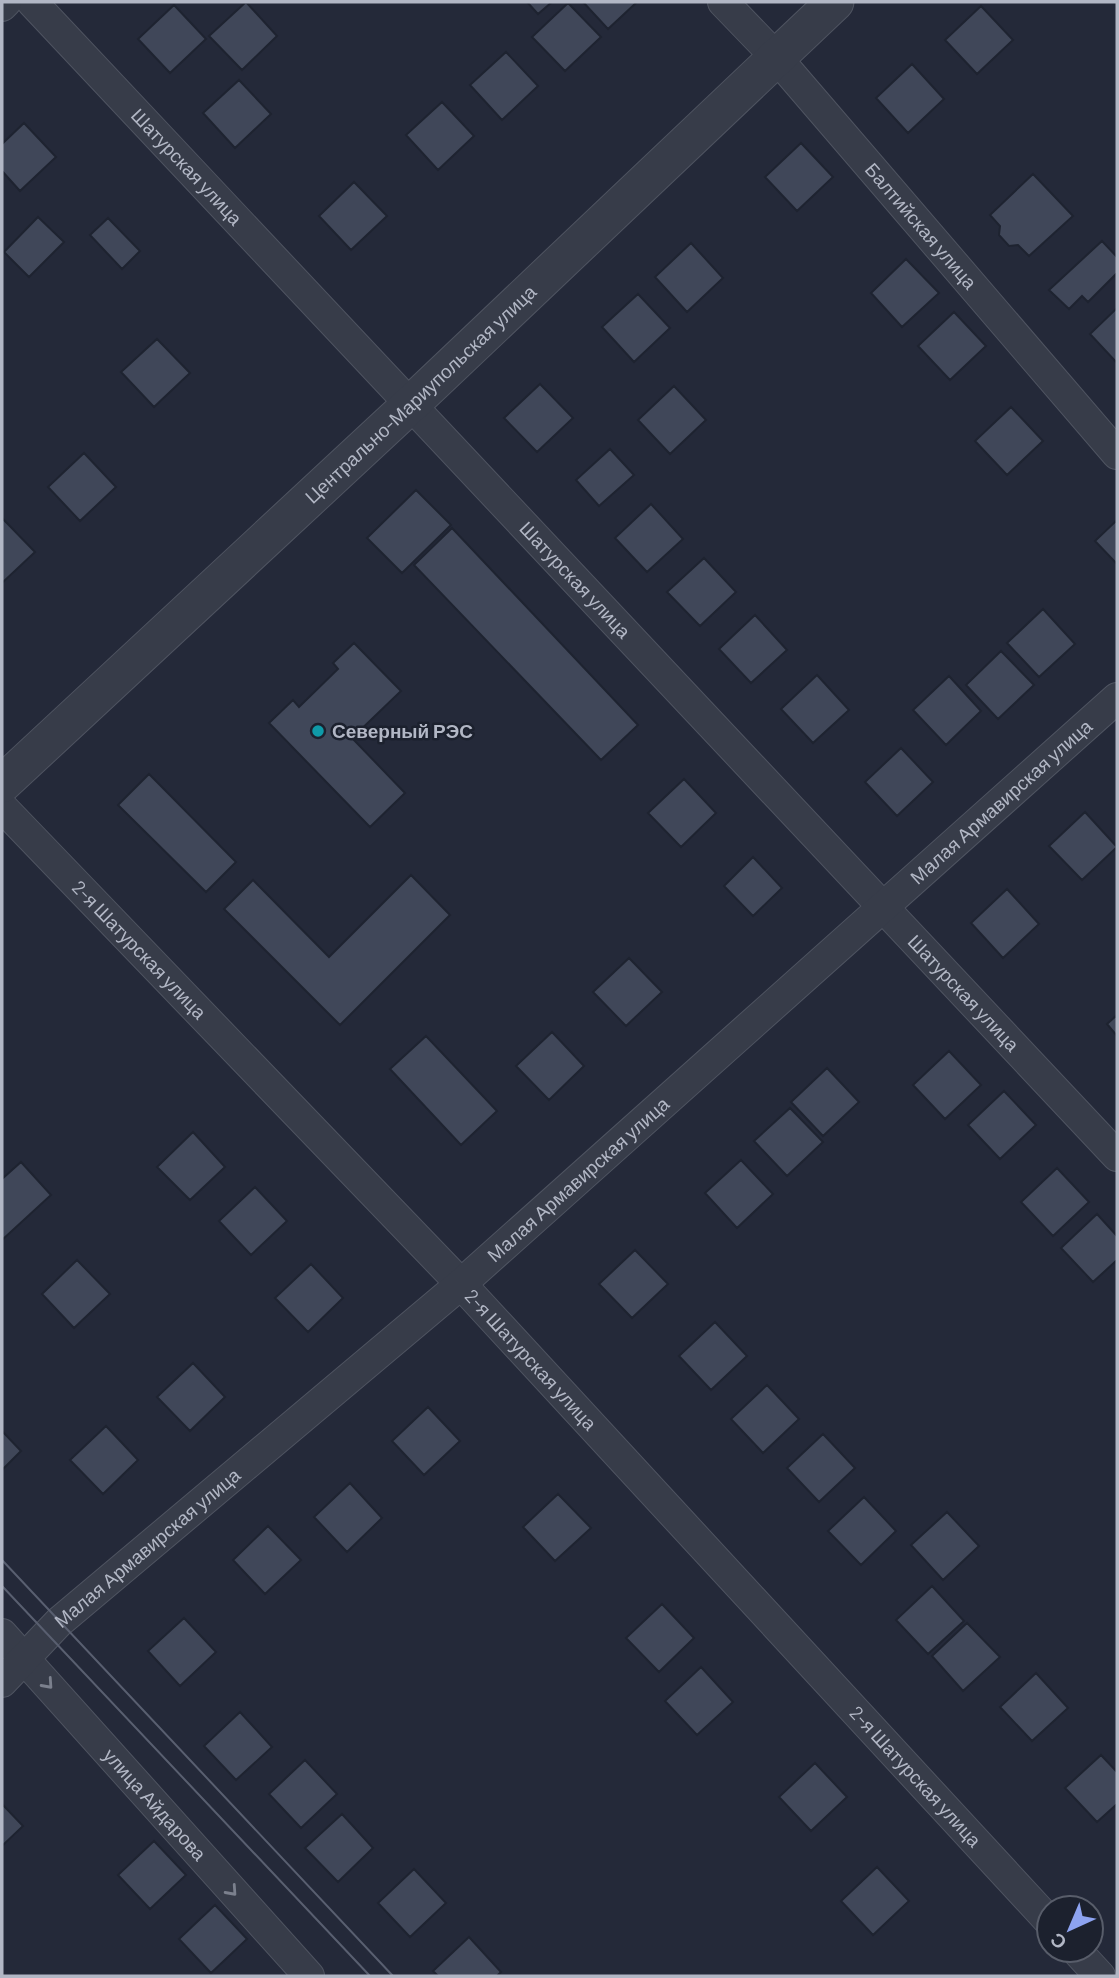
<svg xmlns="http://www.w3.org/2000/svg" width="1119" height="1978" viewBox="0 0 1119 1978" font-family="Barlow,sans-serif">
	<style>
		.building { fill: #404759; stroke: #1e2330; stroke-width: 2 }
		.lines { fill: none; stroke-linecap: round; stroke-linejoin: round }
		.minor-casing { stroke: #4f5461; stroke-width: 32 }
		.tertiary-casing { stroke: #4f5461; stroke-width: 39 }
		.minor { stroke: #373c49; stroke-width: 30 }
		.tertiary { stroke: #373c49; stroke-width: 37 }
		.tram { stroke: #595f70; stroke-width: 2 }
		.oneway { stroke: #7b808d }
		.culture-dot { fill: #0f9aa8; stroke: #1c212e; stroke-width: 2.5 }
		.labels { text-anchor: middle; stroke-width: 5; stroke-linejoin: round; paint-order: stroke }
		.street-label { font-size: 19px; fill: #b2b7c5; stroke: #1c212e }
		.poi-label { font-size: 19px; font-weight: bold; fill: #b2b7c5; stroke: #1c212e; text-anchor: start }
	</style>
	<rect width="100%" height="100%" fill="#242939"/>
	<path class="building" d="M246 2 277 36 242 70 209 36Z
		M527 2H552L538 14Z
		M583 2H637L608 29Z
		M568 3 601 37 565 71 532 37Z
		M174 5 206 39 170 73 138 39Z
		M981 6 1013 40 977 74 945 40Z
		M506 52 538 86 502 120 470 85Z
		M912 64 944 99 908 133 876 98Z
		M239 80 271 114 235 148 203 113Z
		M442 102 474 136 438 170 406 135Z
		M24 123 56 157 20 191 2 171V144Z
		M801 143 833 177 797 211 765 177Z
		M1033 174 1073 216 1029 256 1018 245 1009 246 999 235 1000 226 990 215Z
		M354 182 387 216 351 250 319 216Z
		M38 217 64 242 29 277 4 252Z
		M108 218 140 251 122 269 90 235Z
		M1102 241 1117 257V273L1088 302 1082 296 1069 309 1049 290Z
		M691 243 723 278 687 312 655 277Z
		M906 259 939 293 902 327 871 293Z
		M638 294 670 328 634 362 602 327Z
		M1117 308V363L1090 334Z
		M954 312 986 346 950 380 918 346Z
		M157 339 190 373 154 407 121 372Z
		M540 384 573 418 537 452 504 418Z
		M674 386 706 420 670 454 638 420Z
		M1011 407 1043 441 1007 475 975 441Z
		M610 449 634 475 599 506 576 480Z
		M84 453 116 487 80 521 48 487Z
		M416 490 451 525 402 573 367 538Z
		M651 504 683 539 647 572 615 538Z
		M2 518 35 552 2 583Z
		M1117 520V564L1095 541Z
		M452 528 638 725 601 760 414 565Z
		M704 558 736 592 700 626 667 592Z
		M1043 609 1075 644 1039 677 1007 643Z
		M755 615 787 650 751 683 719 649Z
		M354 643 401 691 352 738 405 793 370 827 269 723 293 700 299 707 338 669 333 663Z
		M1001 651 1034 685 998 719 966 685Z
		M817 675 849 710 813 743 781 709Z
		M949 676 981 711 946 745 913 710Z
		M901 748 933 782 897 816 865 782Z
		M149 774 236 862 206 892 118 805Z
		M684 779 716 813 681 847 648 813Z
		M1085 812 1117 847 1082 880 1049 846Z
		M753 857 782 888 753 916 724 886Z
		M411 875 450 915 340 1025 224 909 253 880 329 957Z
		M1007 889 1039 924 1003 958 971 923Z
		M629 958 662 992 626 1026 593 992Z
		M1117 1015V1036L1107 1024Z
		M552 1032 584 1066 549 1100 516 1066Z
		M426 1036 497 1111 461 1145 390 1069Z
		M949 1051 981 1085 945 1119 913 1085Z
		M827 1068 859 1102 823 1136 791 1102Z
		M1004 1091 1036 1125 1000 1159 968 1125Z
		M790 1108 823 1142 787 1176 754 1141Z
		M193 1132 225 1167 190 1200 157 1167Z
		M741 1160 773 1194 737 1228 705 1193Z
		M21 1162 51 1195 2 1240V1179Z
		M1057 1168 1089 1202 1053 1236 1021 1202Z
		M255 1187 287 1221 251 1255 219 1221Z
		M1097 1214 1117 1236V1260L1093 1282 1061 1248Z
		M635 1250 668 1284 632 1318 599 1284Z
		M77 1260 110 1294 74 1328 42 1294Z
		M311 1264 343 1298 308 1332 275 1298Z
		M715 1322 747 1356 711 1390 679 1356Z
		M193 1363 225 1397 190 1431 157 1397Z
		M767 1385 799 1419 763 1453 731 1419Z
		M428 1407 460 1441 424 1475 392 1441Z
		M106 1426 138 1460 103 1494 70 1460Z
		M2 1431 21 1451 2 1470Z
		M823 1434 855 1468 819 1502 787 1468Z
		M350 1483 382 1518 347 1552 314 1517Z
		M558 1494 591 1528 555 1561 523 1527Z
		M864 1497 896 1531 861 1565 828 1531Z
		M947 1512 979 1546 943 1580 911 1545Z
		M268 1526 301 1560 265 1594 233 1560Z
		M932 1586 964 1621 928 1654 896 1620Z
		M662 1604 694 1638 659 1672 626 1638Z
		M184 1618 216 1652 180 1686 148 1651Z
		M967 1623 1000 1657 963 1691 932 1656Z
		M701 1667 733 1702 697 1735 665 1701Z
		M1036 1673 1068 1708 1032 1741 1000 1707Z
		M240 1712 272 1747 236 1780 204 1746Z
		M1101 1755 1117 1772V1804L1097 1822 1065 1788Z
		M305 1760 337 1794 301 1828 269 1794Z
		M815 1763 847 1797 811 1831 779 1797Z
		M2 1804 23 1826 2 1846Z
		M342 1814 373 1848 338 1882 305 1848Z
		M154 1841 186 1875 150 1909 118 1875Z
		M877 1867 909 1901 873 1935 841 1901Z
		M414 1869 446 1903 410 1937 378 1903Z
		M215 1905 247 1939 211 1973 179 1939Z
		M469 1937 501 1972 497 1976H438L433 1971Z"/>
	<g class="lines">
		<g class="minor-casing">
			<g id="minor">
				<path id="s1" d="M32 2 1117 1156"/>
				<path id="s2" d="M723 2 776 57 1117 454"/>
				<path d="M2 6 6 2"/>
				<path id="s3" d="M2 807 461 1284 1049 1921"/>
				<path id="s4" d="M2 1634 309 1976"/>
				<path id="s5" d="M2 1682 59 1622 461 1284 1117 698"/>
				<path d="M1076 1950 1100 1976"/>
			</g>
		</g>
		<g class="tertiary-casing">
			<g id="tertiary">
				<path id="s6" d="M2 784 411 404 835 2"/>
			</g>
		</g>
		<use href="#minor" class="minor"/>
		<use href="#tertiary" class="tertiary"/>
		<path class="tram" d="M2 1560 393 1976
			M2 1586 370 1976"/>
	</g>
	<defs><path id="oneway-chevron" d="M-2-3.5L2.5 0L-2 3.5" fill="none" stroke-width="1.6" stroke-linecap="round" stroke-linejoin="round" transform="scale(1.75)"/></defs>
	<g class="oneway">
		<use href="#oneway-chevron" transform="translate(48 1684) rotate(48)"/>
		<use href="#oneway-chevron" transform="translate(232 1891) rotate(48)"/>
	</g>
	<circle class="culture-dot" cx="318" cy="731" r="7"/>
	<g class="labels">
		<g class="street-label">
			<text dy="7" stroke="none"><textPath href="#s1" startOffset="226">Шатурская улица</textPath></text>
			<text dy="7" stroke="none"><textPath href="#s2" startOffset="299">Балтийская улица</textPath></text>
			<text dy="7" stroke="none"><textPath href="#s6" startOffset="572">Центрально-Мариупольская улица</textPath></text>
			<text dy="7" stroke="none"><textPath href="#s1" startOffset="793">Шатурская улица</textPath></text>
			<text dy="7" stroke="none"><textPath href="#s5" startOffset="1332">Малая Армавирская улица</textPath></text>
			<text dy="7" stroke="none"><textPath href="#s3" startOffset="198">2-я Шатурская улица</textPath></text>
			<text dy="7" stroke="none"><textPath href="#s1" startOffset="1360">Шатурская улица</textPath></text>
			<text dy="7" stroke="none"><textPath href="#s5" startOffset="765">Малая Армавирская улица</textPath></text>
			<text dy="7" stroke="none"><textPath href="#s3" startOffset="765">2-я Шатурская улица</textPath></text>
			<text dy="7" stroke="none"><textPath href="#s5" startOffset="198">Малая Армавирская улица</textPath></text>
			<text dy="7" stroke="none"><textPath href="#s3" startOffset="1332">2-я Шатурская улица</textPath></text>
			<text dy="7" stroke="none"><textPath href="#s4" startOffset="229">улица Айдарова</textPath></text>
		</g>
		<g class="poi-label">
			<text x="332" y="738">Северный РЭС</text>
		</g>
	</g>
	<rect width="1119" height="1978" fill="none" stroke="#b2b7c5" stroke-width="7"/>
	<g transform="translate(1070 1929) rotate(224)"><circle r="33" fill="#1c212e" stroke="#585d6a" stroke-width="2"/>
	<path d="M0-5L12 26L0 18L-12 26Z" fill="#8da3f0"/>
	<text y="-10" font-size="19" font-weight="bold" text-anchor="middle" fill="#b2b7c5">С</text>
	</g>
</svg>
